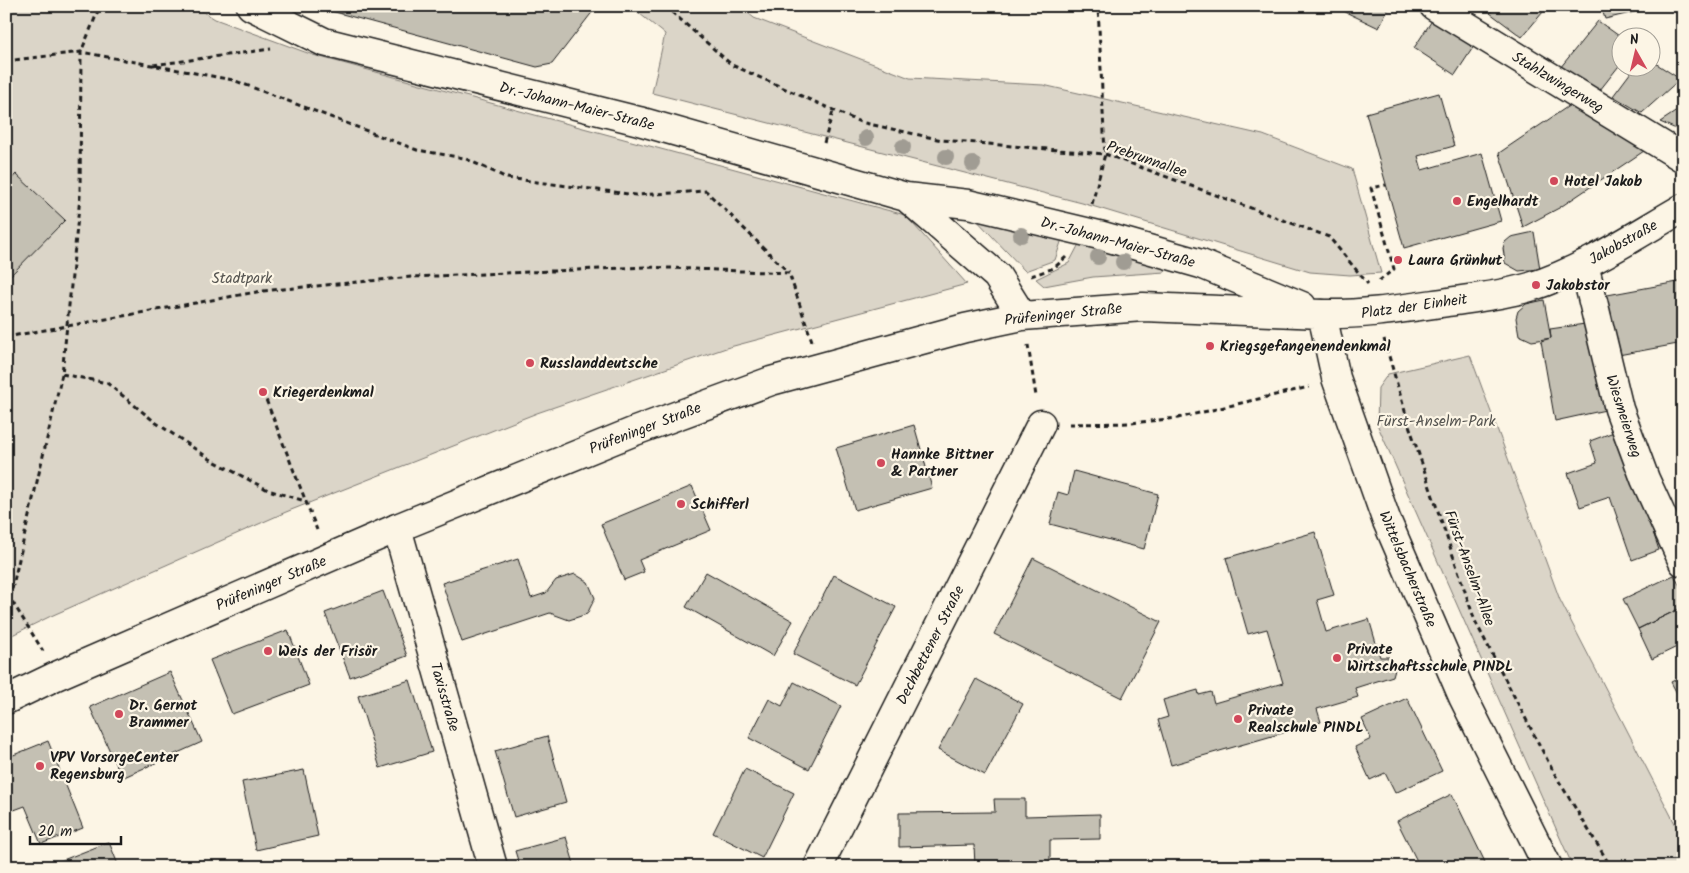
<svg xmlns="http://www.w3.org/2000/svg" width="1689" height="873" viewBox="0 0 1689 873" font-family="Kalam,sans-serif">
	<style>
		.green { fill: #dbd5c8; stroke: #7c7872 }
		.building { fill: #c4c0b3; stroke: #1c1c1c }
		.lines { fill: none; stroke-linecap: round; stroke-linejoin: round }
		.minor-casing { stroke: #1c1c1c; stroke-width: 31 }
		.tertiary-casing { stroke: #1c1c1c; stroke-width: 31 }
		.path { stroke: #1c1c1c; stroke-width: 3; stroke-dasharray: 5 4; stroke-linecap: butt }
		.minor { stroke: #fcf5e5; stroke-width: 28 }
		.tertiary { stroke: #fcf5e5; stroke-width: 28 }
		.tree { fill: #a09c93 }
		.poi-dot { fill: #d1495b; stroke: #fcf5e5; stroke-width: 2 }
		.labels { text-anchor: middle; stroke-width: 4.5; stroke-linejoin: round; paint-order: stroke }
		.street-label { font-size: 15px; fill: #1c1c1c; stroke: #fcf5e5 }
		.poi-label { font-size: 15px; font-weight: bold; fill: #1c1c1c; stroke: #fcf5e5; text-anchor: start }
		.park-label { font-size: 15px; fill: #555450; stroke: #fcf5e5 }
	</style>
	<rect width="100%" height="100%" fill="#fcf5e5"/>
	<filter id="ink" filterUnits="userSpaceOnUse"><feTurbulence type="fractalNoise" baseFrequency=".02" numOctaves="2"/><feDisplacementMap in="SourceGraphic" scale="10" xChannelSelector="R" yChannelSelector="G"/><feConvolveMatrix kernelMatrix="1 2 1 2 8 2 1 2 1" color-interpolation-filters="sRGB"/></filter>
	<g filter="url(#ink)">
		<path class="green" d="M6 6H194L215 19 313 55 905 215 967 284 726 348 537 413 286 512 51 616 6 638Z
			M630 6H740L754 18 910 78 1043 85 1263 135 1352 169 1381 273 1350 275 1310 272 1082 203 652 93 665 34Z
			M972 215 1063 236 1055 260 1025 271Z
			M1086 242 1166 266 1165 272 1093 277 1044 286 1036 279 1069 263 1079 244Z
			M1470 355 1560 600 1683 839V867H1573L1377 424 1378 388 1388 374Z"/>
		<path class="building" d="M320 6H597L552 64 537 67 320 8Z
			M1333 6H1389L1379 28Z
			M1497 6H1548L1522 37 1490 13Z
			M1601 6H1660L1605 19Z
			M1433 19 1474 46 1455 75 1414 48Z
			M1598 21 1622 38V62L1600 90 1560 68Z
			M1652 61 1680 79 1642 113 1613 96 1634 68H1652Z
			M1439 93 1454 146 1418 156 1422 170 1482 153 1501 221 1404 248 1366 113Z
			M1573 103 1644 151 1559 208 1523 227 1499 153Z
			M1683 107V132L1660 122Z
			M16 174 65 220 6 280V185Z
			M1534 232 1540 269 1519 271 1505 263 1503 248 1505 242 1511 237Z
			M1683 281V343L1613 356 1602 296Z
			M1544 300 1551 338 1532 341 1519 335 1516 318 1518 311 1526 304Z
			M1592 323 1610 409 1555 421 1541 341 1551 338 1550 329Z
			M914 425 932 488 855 510 836 448Z
			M1619 430 1659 550 1632 560 1610 497 1580 507 1568 473 1597 463 1590 441Z
			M1074 471 1158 494 1144 549 1050 524 1058 492 1068 495Z
			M692 486 711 530 639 560 644 572 624 580 601 524Z
			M1315 532 1334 595 1317 600 1326 632 1369 619 1380 657H1389L1396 665 1393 676 1355 688 1358 697 1317 709 1321 722 1171 765 1158 720 1168 717 1163 700 1198 690 1199 695 1211 692 1214 703 1283 683 1267 629 1248 634 1226 558Z
			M1033 558 1161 622 1122 698 994 634Z
			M518 559 531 598 546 593 556 580 575 574 588 582 595 598 587 614 569 620 550 613 462 642 442 583Z
			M706 572 793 621 773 656 686 607Z
			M834 575 896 607 855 685 793 654Z
			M1674 575 1683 592V607L1638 629 1623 599Z
			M383 591 407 656 350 677 325 613Z
			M1683 607V644L1652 659 1638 629Z
			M288 630 309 685 232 714 210 660Z
			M170 672 202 742 122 778 90 707Z
			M1683 676V705L1671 682Z
			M976 679 1023 704 985 775 938 750Z
			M410 680 432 752 380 768 358 696Z
			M794 682 841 706 809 769 749 738 769 699 782 706Z
			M1407 698 1442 771 1395 793 1385 773 1370 780 1355 747 1371 739 1362 719Z
			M547 736 566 802 514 817 495 751Z
			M48 741 83 828 41 844 25 806 6 813V758Z
			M745 769 794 793 762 858 713 833Z
			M304 770 318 836 256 850 242 782Z
			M1452 794 1485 862 1476 867H1420L1397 821Z
			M994 799H1025V816L1100 814V839L1050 840V865L975 866 974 845 899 847V813L995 812Z
			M566 837 575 867H520L515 851Z
			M109 842 119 867H45Z"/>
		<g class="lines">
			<g class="minor-casing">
				<path id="minor" d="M1434 6 1683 158
					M1584 264 1619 409 1645 479 1683 562
					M1322 314C1365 315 1406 308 1448 302 1475 298 1503 295 1530 287 1584 270 1634 236 1683 208
					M397 528 493 867
					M818 867 1041 424"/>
			</g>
			<g class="tertiary-casing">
				<path id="tertiary" d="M251 6 324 42 639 121 906 197 968 204 1099 235 1201 264 1302 306
					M906 197 997 276 1022 316
					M1322 314 1336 378 1386 519 1463 697 1548 867
					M6 700 56 676 397 528 635 431 771 381 965 328 1022 316 1143 307 1322 314"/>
			</g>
			<path class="path" d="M665 6 732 65 860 122 942 140 1105 154 1329 237 1368 284
				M6 61 81 52 233 80 417 150 464 158 507 178 636 195 706 191 789 273
				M153 65 271 49
				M824 143 833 111
				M1092 204 1105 154 1098 6
				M1031 276 1054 268 1066 257
				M1379 281 1394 269 1371 188 1386 185
				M6 337 262 291 412 277 646 267 789 273 812 341
				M1384 339 1409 425 1475 621 1554 773 1611 867
				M1028 345 1036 396
				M62 374 107 383 155 422 210 459 268 490 305 501
				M263 392 317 530
				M1069 424 1131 423 1178 418 1309 387
				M6 596 10 598 43 651
				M10 598 62 374 80 197 81 52 100 6
				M1104 864 1105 867"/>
			<use href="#minor" class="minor"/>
			<use href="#tertiary" class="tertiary"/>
		</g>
		<g class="tree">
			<circle cx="866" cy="138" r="8"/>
			<circle cx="903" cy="147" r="8"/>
			<circle cx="946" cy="157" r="8"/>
			<circle cx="973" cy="164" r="8"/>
			<circle cx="1021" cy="235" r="8"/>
			<circle cx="1098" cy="257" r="8"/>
			<circle cx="1123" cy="262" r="8"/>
		</g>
	</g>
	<g class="poi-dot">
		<circle cx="1554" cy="181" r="5"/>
		<circle cx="1457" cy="201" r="5"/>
		<circle cx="1398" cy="260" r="5"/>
		<circle cx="1536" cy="285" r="5"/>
		<circle cx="1210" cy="346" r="5"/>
		<circle cx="530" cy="363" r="5"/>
		<circle cx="263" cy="392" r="5"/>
		<circle cx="881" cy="463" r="5"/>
		<circle cx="681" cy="504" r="5"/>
		<circle cx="268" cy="651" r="5"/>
		<circle cx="1337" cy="658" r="5"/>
		<circle cx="119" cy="714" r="5"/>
		<circle cx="1238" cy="719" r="5"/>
		<circle cx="40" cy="766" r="5"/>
	</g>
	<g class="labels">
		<g class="street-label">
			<text transform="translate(1558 82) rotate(31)" y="5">Stahlzwingerweg</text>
			<text transform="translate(577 106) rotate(14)" y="5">Dr.-Johann-Maier-Straße</text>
			<text transform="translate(1147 159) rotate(19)" y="5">Prebrunnallee</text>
			<text transform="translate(1118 242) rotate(15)" y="5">Dr.-Johann-Maier-Straße</text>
			<text transform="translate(1623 242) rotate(-29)" y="5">Jakobstraße</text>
			<text transform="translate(1414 306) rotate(-8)" y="5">Platz der Einheit</text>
			<text transform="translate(1063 314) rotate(-6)" y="5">Prüfeninger Straße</text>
			<text transform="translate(1624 416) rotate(72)" y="5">Wiesmeierweg</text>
			<text transform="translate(645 428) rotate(-21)" y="5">Prüfeninger Straße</text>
			<text transform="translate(1470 568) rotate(70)" y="5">Fürst-Anselm-Allee</text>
			<text transform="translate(1408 569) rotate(67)" y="5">Wittelsbacherstraße</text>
			<text transform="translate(271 583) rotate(-23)" y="5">Prüfeninger Straße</text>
			<text transform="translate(930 645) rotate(-63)" y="5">Dechbettener Straße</text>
			<text transform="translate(445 697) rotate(74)" y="5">Taxisstraße</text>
		</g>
		<g class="poi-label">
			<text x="1564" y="186">Hotel Jakob</text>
			<text x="1467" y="206">Engelhardt</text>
			<text x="1408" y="265">Laura Grünhut</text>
			<text x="1546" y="290">Jakobstor</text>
			<text x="1220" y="351">Kriegsgefangenendenkmal</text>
			<text x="540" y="368">Russlanddeutsche</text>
			<text x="273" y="397">Kriegerdenkmal</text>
			<text x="891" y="459">Hannke Bittner<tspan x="891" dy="17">&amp; Partner</tspan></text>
			<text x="691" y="509">Schifferl</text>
			<text x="1347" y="654">Private<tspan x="1347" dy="17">Wirtschaftsschule PINDL</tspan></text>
			<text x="278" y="656">Weis der Frisör</text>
			<text x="129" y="710">Dr. Gernot<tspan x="129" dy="17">Brammer</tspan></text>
			<text x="1248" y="715">Private<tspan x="1248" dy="17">Realschule PINDL</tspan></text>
			<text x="50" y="762">VPV VorsorgeCenter<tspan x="50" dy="17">Regensburg</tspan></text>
		</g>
		<g class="park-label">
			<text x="242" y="283">Stadtpark</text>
			<text x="1436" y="426">Fürst-Anselm-Park</text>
		</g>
	</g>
	<rect width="1689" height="873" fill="none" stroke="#fcf5e5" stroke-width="25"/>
	<rect x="12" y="12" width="1664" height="848" fill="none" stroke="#1c1c1c" stroke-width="2" filter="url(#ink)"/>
	<g transform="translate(1636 52) rotate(352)"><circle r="24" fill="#fcf5e5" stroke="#a29e95"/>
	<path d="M0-4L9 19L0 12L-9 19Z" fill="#d1495b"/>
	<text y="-8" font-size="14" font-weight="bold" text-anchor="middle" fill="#1c1c1c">N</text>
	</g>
	<path d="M30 836v8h91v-8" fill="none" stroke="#1c1c1c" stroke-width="2.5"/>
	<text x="38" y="836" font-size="15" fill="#1c1c1c" stroke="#fcf5e5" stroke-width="4" paint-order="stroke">20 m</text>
</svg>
